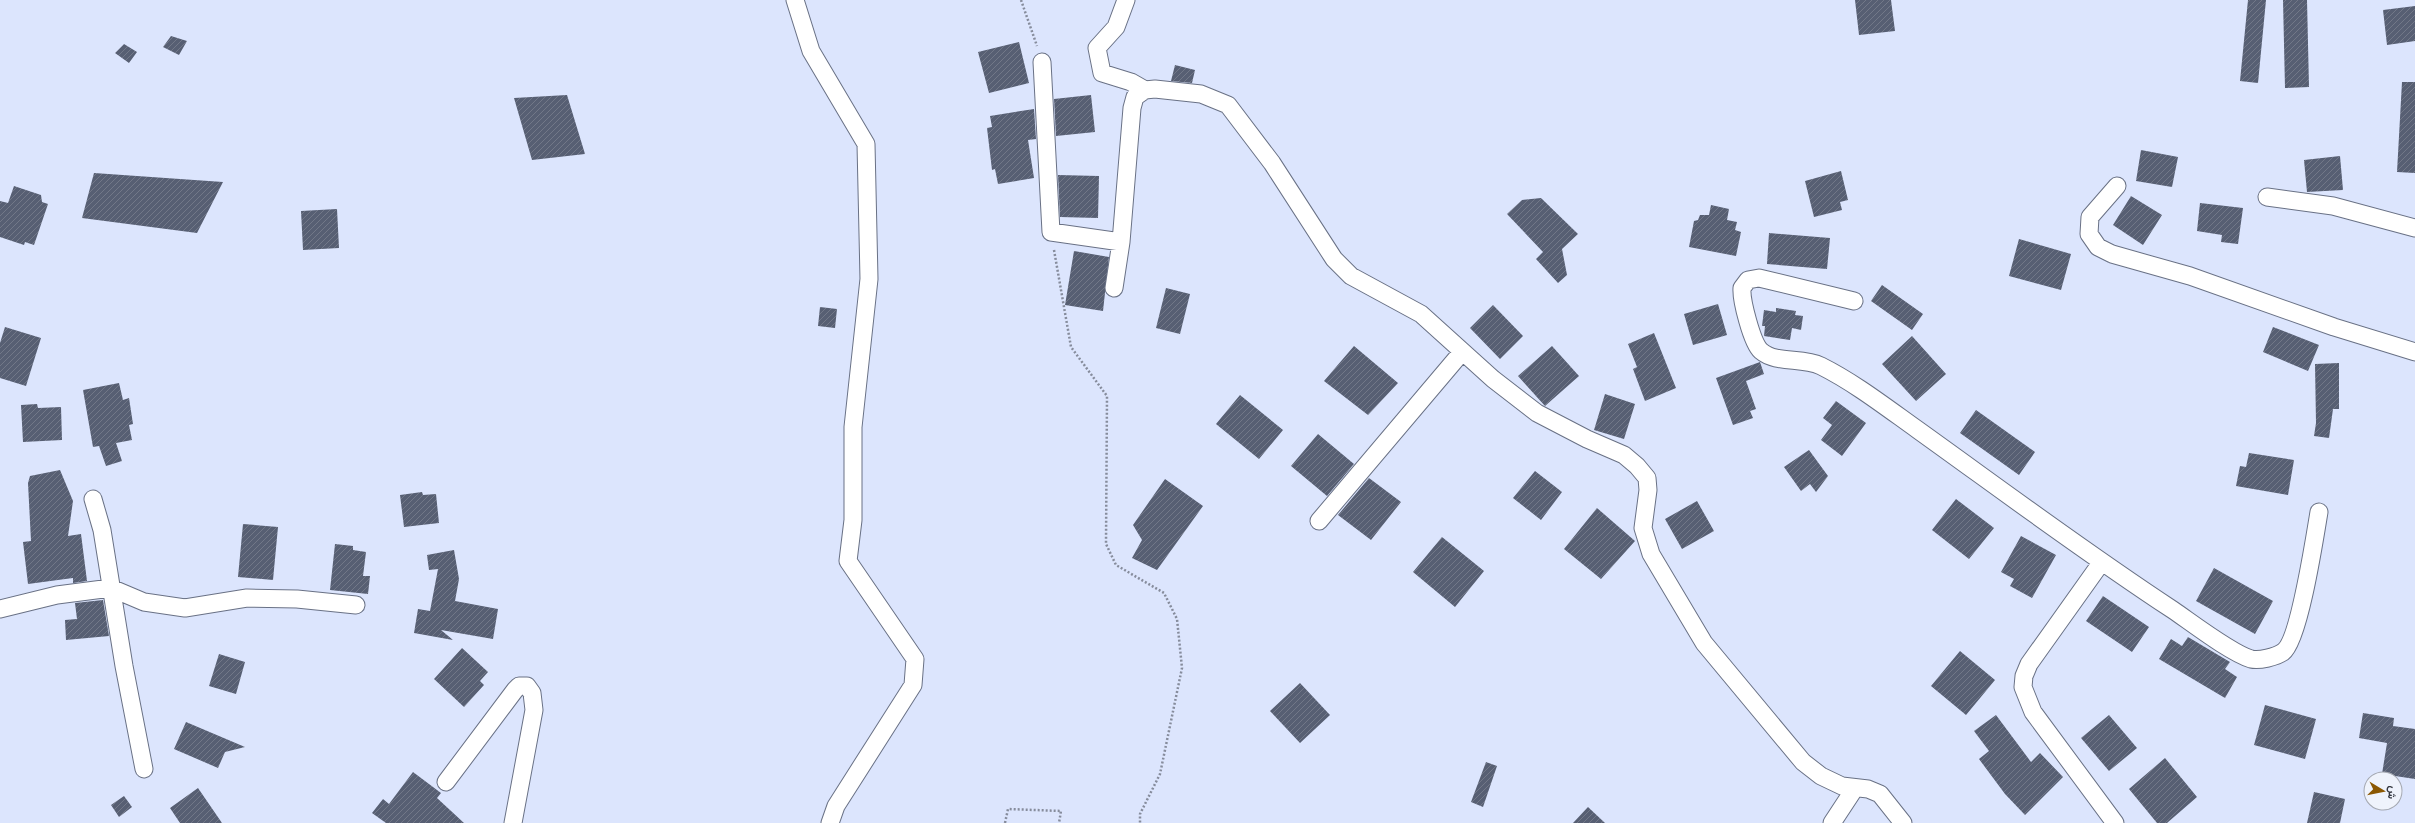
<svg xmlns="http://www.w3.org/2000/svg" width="2415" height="823" viewBox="0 0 2415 823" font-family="'Varela Round',Vazirmatn,sans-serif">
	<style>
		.building { fill: url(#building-hatch) }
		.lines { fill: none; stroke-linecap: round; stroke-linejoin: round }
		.street-casing { stroke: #697185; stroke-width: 19 }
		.path { stroke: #868c9c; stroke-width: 2.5; stroke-dasharray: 2 2; stroke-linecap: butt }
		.street { stroke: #fff; stroke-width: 17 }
	</style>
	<defs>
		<pattern id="building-hatch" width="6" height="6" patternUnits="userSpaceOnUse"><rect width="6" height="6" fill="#575f73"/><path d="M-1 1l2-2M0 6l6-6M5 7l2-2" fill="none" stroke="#727888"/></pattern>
	</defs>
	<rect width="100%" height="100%" fill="#dce5fd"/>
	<path class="building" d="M1855 0H1891L1895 31 1859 35Z
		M2248 0H2266L2258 83 2240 81Z
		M2283 0H2307L2309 87 2285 88Z
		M2415 6V41L2387 45 2383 10Z
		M171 36 187 41 179 55 163 47Z
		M1019 42 1029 83 989 93 978 52Z
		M124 44 137 52 129 63 115 53Z
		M1175 65 1195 70 1192 83 1171 81Z
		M2402 82H2415V173L2397 172Z
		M567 95 585 154 532 160 514 98Z
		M1091 95 1095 132 1056 136 1054 99Z
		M1034 109 1036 139 1028 140 1034 178 998 184 995 169 992 170 987 128 992 127 990 116Z
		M2141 150 2178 157 2172 187 2136 181Z
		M2340 156 2343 190 2307 192 2304 160Z
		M1841 171 1848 200 1840 202 1842 210 1814 217 1805 181Z
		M94 173 223 182 197 233 82 218Z
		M1058 175 1099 176 1098 218 1060 217Z
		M14 186 41 195 42 202 48 204 34 245 25 242 24 245 0 237V201L8 203Z
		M2131 196 2162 215 2143 245 2113 225Z
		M1541 198 1578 234 1562 249 1567 275 1558 283 1536 259 1543 252 1507 214 1522 200Z
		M2200 203 2243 208 2238 244 2221 242 2222 235 2197 231Z
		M1711 205 1729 209 1727 220 1737 222 1735 230 1741 232 1736 256 1689 247 1694 221 1698 220 1700 215H1709Z
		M337 209 339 248 303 250 301 211Z
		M1769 233 1830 238 1827 269 1767 264Z
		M2019 239 2071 254 2061 290 2009 276Z
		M1074 251 1109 257 1103 311 1065 305Z
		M1882 285 1923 314 1912 330 1871 301Z
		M1166 288 1190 294 1180 334 1156 328Z
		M1718 304 1727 335 1693 345 1684 314Z
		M1493 305 1523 336 1500 359 1470 328Z
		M820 307 837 309 835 328 818 326Z
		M1776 308 1796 311 1795 315 1803 316 1801 330 1792 328 1790 340 1764 336 1765 326H1762L1764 310 1776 312Z
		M5 327 41 338 26 386 0 378V343Z
		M2273 327 2319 345 2308 371 2263 352Z
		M1654 333 1676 388 1645 401 1633 369 1637 367 1628 344Z
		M1912 336 1946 374 1916 401 1882 364Z
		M1354 346 1398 383 1368 415 1324 381Z
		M1552 346 1579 376 1545 406 1518 376Z
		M1760 362 1764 374 1746 381 1756 409 1750 411 1753 418 1733 425 1716 378Z
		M2339 363V409H2333L2329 438 2314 436 2316 423 2315 364Z
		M119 383 123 400 129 398 133 424 129 425 132 440 116 443 122 461 106 466 99 446 93 447 83 390Z
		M1605 394 1635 404 1624 439 1594 430Z
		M1240 395 1283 430 1259 459 1216 424Z
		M1836 401 1866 423 1842 456 1821 440 1832 425 1823 418Z
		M37 404 38 408 61 407 62 440 23 442 21 405Z
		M1976 410 2035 452 2019 475 1960 433Z
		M1318 434 1354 464 1327 496 1291 466Z
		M1809 450 1828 476 1816 492 1810 484 1801 491 1784 467Z
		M2249 453 2294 460 2288 495 2236 486 2240 466 2246 467Z
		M60 470 73 501 68 536 81 534 87 581 73 583V578L28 584 23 542 31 541 28 483 30 476Z
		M1535 471 1562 492 1541 520 1513 498Z
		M1369 478 1401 502 1371 540 1338 515Z
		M1165 479 1203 506 1157 570 1132 558 1142 540 1133 525Z
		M422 492 423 495 436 494 439 523 404 527 400 495Z
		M1956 499 1994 528 1969 559 1932 530Z
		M1697 501 1714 531 1682 549 1665 519Z
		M1597 508 1635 541 1601 579 1564 549Z
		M243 524 278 527 273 580 238 577Z
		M2021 536 2056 555 2032 598 2010 586 2014 579 2001 572Z
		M1442 537 1484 571 1455 607 1413 572Z
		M335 544 353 546V550L366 552 363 576H370L368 594 330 590Z
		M454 550 459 579 455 601 498 609 493 639 441 630 453 640 414 633 418 609 430 611 438 569 429 570 427 555Z
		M2214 568 2273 601 2255 634 2196 601Z
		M2103 596 2149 627 2132 652 2086 621Z
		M103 600 109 636 66 640 65 620 77 619 75 603Z
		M2188 637 2230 662 2225 669 2237 677 2225 698 2159 659 2171 639 2182 646Z
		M462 648 488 672 480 681 484 685 464 707 434 679Z
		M1960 651 1995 680 1966 715 1931 686Z
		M219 654 245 662 236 694 209 686Z
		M1300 683 1330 715 1300 743 1270 711Z
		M2265 705 2316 719 2305 759 2254 745Z
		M2363 713 2394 718 2393 726 2415 729V779L2382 774 2387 743 2359 738Z
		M1996 715 2031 762 2040 753 2063 777 2025 815 2005 794 1979 759 1989 751 1974 731Z
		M2109 715 2137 748 2109 771 2081 738Z
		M186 722 245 747 225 752 218 768 174 749Z
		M2165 758 2197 797 2167 823H2157L2129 789Z
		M1486 762 1497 766 1483 807 1471 802Z
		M413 772 441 793 437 798 464 823H386L372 813 383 799 389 804Z
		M198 788 222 823H180L170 808Z
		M2314 792 2345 799 2340 823H2307Z
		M124 796 132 807 119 817 111 805Z
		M1588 807 1605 823H1573Z"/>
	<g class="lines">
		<g class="street-casing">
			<path id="street" d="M795 0 811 51 866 144 869 279 853 427V520L848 561 915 659 913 685 836 806 830 823
				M1126 0 1116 27 1097 48 1102 73 1131 82 1145 90
				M1042 62 1051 232 1121 242
				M2117 186 2090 217 2089 234 2098 247 2112 254 2190 276 2334 327 2415 352
				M2267 197 2333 206 2415 228
				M1114 288 1121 242 1132 108 1135 97 1145 90 1155 89 1201 94 1228 105 1272 163 1334 259 1351 276 1421 314 1493 379 1537 413 1587 439 1624 455 1637 466 1647 478 1648 490 1643 528 1651 554 1704 643 1803 762 1821 776 1842 786 1868 789 1880 794 1903 823
				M1854 301 1759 278 1748 280 1742 288C1741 300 1752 343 1761 351 1776 364 1802 357 1821 366 1855 383 1887 408 1918 430 2003 491 2086 553 2173 610 2192 623 2231 653 2251 659 2259 661 2276 657 2283 652 2299 641 2315 536 2319 512
				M93 499 102 530 124 666 144 769
				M1319 521 1462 352
				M2101 563 2029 664 2024 676 2023 687 2033 712 2115 823
				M0 609 57 595 111 588 144 602 185 608 247 598 297 599 356 605
				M446 782 515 690 519 686H527L532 693 534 710 513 823
				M1832 823 1855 788"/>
		</g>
		<path class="path" d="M1021 0 1037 46
			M1054 250 1071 347 1107 396 1106 544 1116 565 1164 593 1177 619 1182 668 1160 774 1140 814V823
			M1005 823 1008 809 1061 811 1059 823"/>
		<use href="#street" class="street"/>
	</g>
	<g transform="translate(2383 791) rotate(100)"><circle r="19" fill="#eff3fc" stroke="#a4a8b1"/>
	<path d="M0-3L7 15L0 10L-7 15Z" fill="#8b5802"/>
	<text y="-6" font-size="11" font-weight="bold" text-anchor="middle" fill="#343740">ش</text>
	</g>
</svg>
